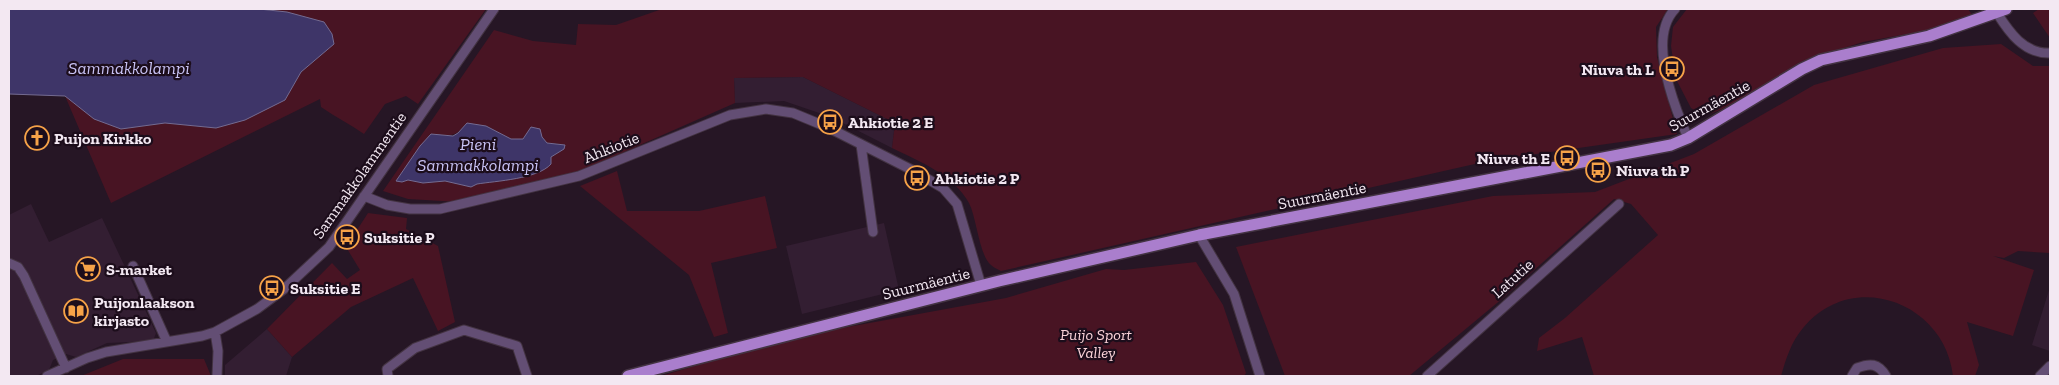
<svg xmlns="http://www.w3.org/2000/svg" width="2059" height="385" viewBox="0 0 2059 385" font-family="'Zilla Slab',serif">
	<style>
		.built { fill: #331e32 }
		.green { fill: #481423; fill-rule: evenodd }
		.water { fill: #3e3568; stroke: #746b91 }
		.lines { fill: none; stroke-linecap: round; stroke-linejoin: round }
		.minor-casing { stroke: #433342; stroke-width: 11 }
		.major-casing { stroke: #433342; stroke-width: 14 }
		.minor { stroke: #634e74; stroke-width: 9 }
		.major { stroke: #aa7ecd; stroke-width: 11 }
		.labels { text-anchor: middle; stroke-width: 4.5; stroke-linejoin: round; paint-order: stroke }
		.poi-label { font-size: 16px; font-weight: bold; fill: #f3e8f2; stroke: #1c0d1b; text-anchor: start }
		.street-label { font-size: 16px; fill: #f3e8f2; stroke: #1c0d1b }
		.park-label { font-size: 16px; font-style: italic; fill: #fbd3d9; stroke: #1c0d1b }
		.water-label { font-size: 18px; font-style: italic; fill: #c8c2f4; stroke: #1c0d1b }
	</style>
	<rect width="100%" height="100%" fill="#261625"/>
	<path class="built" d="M803 77 895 123 892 148 831 117 784 101 735 103 734 78Z
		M31 204 49 242 102 218 156 333 153 341 107 343 76 357 66 354 53 360 49 370 36 376H9V215Z
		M884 223 899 290 802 314 786 246Z
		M2050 287V351L2032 345Z
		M267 329 292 357 286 376H225V365Z"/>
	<path class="green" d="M259 9H486L418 104 406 96 385 104 364 134C350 124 335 117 321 107L320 99 111 203 65 96 94 119 121 129 165 123 216 128 285 100 301 72 333 44 287 12Z
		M662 9H1668L1656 27 1657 57 1677 134 1488 161 1001 271C998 269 994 268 991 265 979 255 977 219 969 203 954 175 919 161 892 148L895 123 803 77 734 78 735 103 572 175 459 202 408 199 383 191 494 30 533 41 576 45 578 24 616 25ZM465 125 486 126 511 139H523L526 135 542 137 547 143 560 144 556 154 551 157 550 160 522 176 477 184 471 187 445 181 423 183 408 180 409 162 431 134C448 135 454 139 465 125Z
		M1687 9H1968L1973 16 1935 29 1863 42 1803 61 1755 92 1720 110 1704 116 1691 108 1676 79 1671 46 1673 27Z
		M2039 9H2050V38L2033 13Z
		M2001 44 2033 66H2050V253L2018 251 2004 258 1993 256 2034 270 2013 336 1967 322 1979 365 1975 376H1953C1945 302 1852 268 1803 328 1791 342 1786 359 1781 376H1594L1582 337 1537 351 1539 338 1565 318 1658 235 1631 204 1614 199 1497 303 1409 376H1285L1236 247 1493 196 1595 192 1694 154 1814 85 1943 48Z
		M617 171 627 211H699L765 196 777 248 711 263 728 333 714 337 689 275 580 186Z
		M368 213 407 218 406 229 438 246 455 322 438 331 413 278 351 307 292 357 267 329 332 263 347 279 360 270 346 247Z
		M1196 262 1223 305 1246 373 1244 376H661L758 347 804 335 1006 298 1106 269 1124 270Z
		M123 359H204L211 376H81Z"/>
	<path class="water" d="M9 9H259L287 12 324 22 332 34 334 44 301 72 285 100 245 120 216 128 165 123 121 129 94 119 65 96 9 94Z
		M467 123 486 126 511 139H523L531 127 540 129 542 137 547 143 565 145 564 149 551 157V164C538 179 496 181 477 184L471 187 445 181 423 183 408 180 402 182 396 181 420 146 431 134 453 136 458 133Z"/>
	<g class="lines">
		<g class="minor-casing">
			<path id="minor" d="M1675 9C1647 38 1674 106 1688 138
				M1997 13C2009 32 2024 54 2050 53
				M861 145 873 232
				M364 196 387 205 410 209H440L579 176 730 115 766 109 793 113 827 127 914 171 943 188 957 204 981 285
				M1199 235 1234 294 1260 376
				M9 263 18 267 24 276 66 368
				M133 266 167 342
				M215 332 218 351 217 376
				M47 376 87 358 106 352 202 336 215 332 257 309 284 289 329 247 494 9
				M388 376 387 369 415 348 464 330 517 346 527 376
				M1427 376 1619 204
				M1852 376 1857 368C1870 363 1878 363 1886 376
				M2040 376 2050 366"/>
		</g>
		<g class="major-casing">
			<path id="major" d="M628 376 999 281 1199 235 1671 145 1688 138 1802 69 1821 60 1929 36 2006 9"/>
		</g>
		<use href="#minor" class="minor"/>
		<use href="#major" class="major"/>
	</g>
	<defs>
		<g id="bus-ring" transform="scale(1.25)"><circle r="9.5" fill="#1c0d1b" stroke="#f6a248" stroke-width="1.5"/><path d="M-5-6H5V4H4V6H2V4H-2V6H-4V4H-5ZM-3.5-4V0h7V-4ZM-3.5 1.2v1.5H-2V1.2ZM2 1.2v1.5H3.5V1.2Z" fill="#f6a248"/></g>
		<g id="church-ring" transform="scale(1.25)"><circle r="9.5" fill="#1c0d1b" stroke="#f6a248" stroke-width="1.5"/><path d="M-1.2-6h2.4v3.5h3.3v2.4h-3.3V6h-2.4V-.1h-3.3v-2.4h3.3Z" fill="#f6a248"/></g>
		<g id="supermarket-ring" transform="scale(1.25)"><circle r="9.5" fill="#1c0d1b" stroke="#f6a248" stroke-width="1.5"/><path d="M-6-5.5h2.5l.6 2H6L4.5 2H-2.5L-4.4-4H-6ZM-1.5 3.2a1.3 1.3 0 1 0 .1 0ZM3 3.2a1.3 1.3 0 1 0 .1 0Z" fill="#f6a248"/></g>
		<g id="library-ring" transform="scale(1.25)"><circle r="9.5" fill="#1c0d1b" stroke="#f6a248" stroke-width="1.5"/><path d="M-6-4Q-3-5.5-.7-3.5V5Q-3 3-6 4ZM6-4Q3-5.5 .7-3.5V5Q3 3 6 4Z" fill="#f6a248"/></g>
	</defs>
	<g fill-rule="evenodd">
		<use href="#bus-ring" x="1672" y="69"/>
		<use href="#bus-ring" x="830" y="122"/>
		<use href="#church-ring" x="37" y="138"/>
		<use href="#bus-ring" x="1567" y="158"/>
		<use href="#bus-ring" x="1598" y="170"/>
		<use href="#bus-ring" x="917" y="178"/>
		<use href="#bus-ring" x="347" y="237"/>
		<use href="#supermarket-ring" x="88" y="269"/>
		<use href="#bus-ring" x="272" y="288"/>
		<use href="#library-ring" x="76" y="311"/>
	</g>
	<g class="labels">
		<g class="poi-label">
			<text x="1654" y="75" text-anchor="end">Niuva th L</text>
			<text x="848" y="128">Ahkiotie 2 E</text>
			<text x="54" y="144">Puijon Kirkko</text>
			<text x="1550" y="164" text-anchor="end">Niuva th E</text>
			<text x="1616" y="176">Niuva th P</text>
			<text x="934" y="184">Ahkiotie 2 P</text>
			<text x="364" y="243">Suksitie P</text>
			<text x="106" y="275">S-market</text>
			<text x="290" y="294">Suksitie E</text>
			<text x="94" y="308">Puijonlaakson<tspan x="94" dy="18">kirjasto</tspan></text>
		</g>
		<g class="street-label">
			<text transform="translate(1709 105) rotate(-29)" y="6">Suurmäentie</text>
			<text transform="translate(611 147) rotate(-22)" y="6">Ahkiotie</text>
			<text transform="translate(359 175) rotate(-55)" y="6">Sammakkolammentie</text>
			<text transform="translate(1322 195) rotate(-11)" y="6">Suurmäentie</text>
			<text transform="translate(1512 278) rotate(-42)" y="6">Latutie</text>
			<text transform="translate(926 283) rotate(-14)" y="6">Suurmäentie</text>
		</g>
		<g class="park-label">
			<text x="1096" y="340">Puijo Sport<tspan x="1096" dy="18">Valley</tspan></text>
		</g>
		<g class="water-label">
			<text x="129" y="74">Sammakkolampi</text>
			<text x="478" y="150">Pieni<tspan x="478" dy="21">Sammakkolampi</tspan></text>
		</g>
	</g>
	<rect width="2059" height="385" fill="none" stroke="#f3e8f2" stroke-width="20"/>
</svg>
